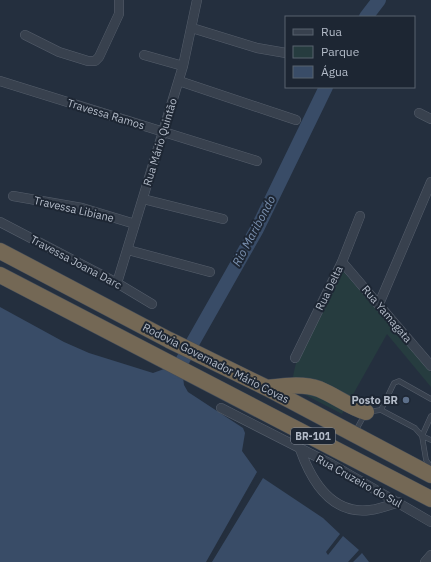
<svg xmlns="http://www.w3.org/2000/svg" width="431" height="562" viewBox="0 0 431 562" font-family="'IBM Plex Sans',sans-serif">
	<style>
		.green { fill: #263c3f }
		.water { fill: #394c67 }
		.pier { fill: #242f3e }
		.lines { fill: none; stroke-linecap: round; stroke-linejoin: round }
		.river { stroke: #394c67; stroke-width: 14 }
		.lane-casing { stroke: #565f6c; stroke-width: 5.5 }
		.street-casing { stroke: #565f6c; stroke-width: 10 }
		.highway-casing { stroke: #434c59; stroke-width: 17 }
		.lane { stroke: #38414e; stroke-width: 4.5 }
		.street { stroke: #38414e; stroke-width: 9 }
		.highway { stroke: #746855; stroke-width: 16 }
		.service-dot { fill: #5c6f8a; stroke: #1d2633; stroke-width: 1.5 }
		.labels { text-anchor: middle; stroke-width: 4; stroke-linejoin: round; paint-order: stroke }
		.shield { fill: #1d2633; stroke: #878f9c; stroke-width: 1 }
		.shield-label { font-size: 10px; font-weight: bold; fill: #b4bcc9 }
		.street-label { font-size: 11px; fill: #b4bcc9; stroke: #1d2633 }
		.poi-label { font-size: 11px; font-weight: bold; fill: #b4bcc9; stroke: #1d2633; text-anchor: end }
		.water-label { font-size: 12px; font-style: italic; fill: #7c92b1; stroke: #1d2633 }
	</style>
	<rect width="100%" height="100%" fill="#242f3e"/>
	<path class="green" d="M342 270 431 372V387L387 334 342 414 292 388C293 349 324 305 342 270Z"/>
	<path class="water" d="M0 307 64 342 89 353 153 373 164 369 183 377 184 385 188 392 243 428 245 433 242 451 257 472 206 562H0Z
		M263 478 323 518 340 534 326 552 328 555 343 536 359 550 348 562H212Z
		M362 553 369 562H353Z"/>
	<path class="pier" d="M259 472 209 562H207Z"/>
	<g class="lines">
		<path class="river" d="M366 17 379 0
			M176 372 257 229 326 87"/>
		<g class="lane-casing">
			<path id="lane" d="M381 410 394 383 399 381 431 399
				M431 416 422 436 431 440
				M355 432 366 412 381 410 415 428 422 436 426 460 431 467"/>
		</g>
		<g class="street-casing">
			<path id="street" d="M192 28 257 48 286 53
				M25 35 59 52 88 61H95L99 57 119 14V0
				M144 55 183 66
				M0 81 257 161
				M179 81 296 120
				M419 113 431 119
				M13 196 82 208 135 224
				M143 199 223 219
				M0 222 117 283 152 304
				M128 250 210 272
				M342 262 431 366
				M117 283 183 66 197 0
				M379 304 431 182
				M295 358 342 262 360 216
				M221 408 331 464 431 522
				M300 449C311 480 331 515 370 510 379 509 390 505 399 502
				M425 562 431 555"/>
		</g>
		<g class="highway-casing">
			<path id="highway" d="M0 251 169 340 267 388 431 475
				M0 275 431 499
				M267 388C284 386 303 383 319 389 336 396 349 407 366 412"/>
		</g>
		<use href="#lane" class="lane"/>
		<use href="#street" class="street"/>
		<use href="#highway" class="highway"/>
	</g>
	<circle class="service-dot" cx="406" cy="400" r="4"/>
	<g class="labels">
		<rect class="shield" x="291" y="428" width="44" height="16" rx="3"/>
		<g class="shield-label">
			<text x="313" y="440">BR-101</text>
		</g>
		<g class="street-label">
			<text transform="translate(106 114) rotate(17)" y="4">Travessa Ramos</text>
			<text transform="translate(160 142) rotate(-73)" y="4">Rua Mário Quintão</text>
			<text transform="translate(74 209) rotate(13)" y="4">Travessa Libiane</text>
			<text transform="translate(76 262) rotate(28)" y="4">Travessa Joana Darc</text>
			<text transform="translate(329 288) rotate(-64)" y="4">Rua Delta</text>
			<text transform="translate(387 314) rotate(50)" y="4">Rua Yamagata</text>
			<text transform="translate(216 363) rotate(27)" y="4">Rodovia Governador Mário Covas</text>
			<text transform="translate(359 481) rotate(29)" y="4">Rua Cruzeiro do Sul</text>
		</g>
		<g class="poi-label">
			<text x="398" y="404">Posto BR</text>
		</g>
		<g class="water-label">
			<text transform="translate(254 231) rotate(-62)" y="4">Rio Maribondo</text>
		</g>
	</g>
	<rect x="285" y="16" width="130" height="72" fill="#1d2633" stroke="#59626f"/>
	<rect x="293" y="29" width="20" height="6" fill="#38414e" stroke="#59626f"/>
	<text x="321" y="36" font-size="12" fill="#b4bcc9">Rua</text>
	<rect x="293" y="46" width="20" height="12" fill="#263c3f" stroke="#59626f"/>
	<text x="321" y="56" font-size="12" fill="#b4bcc9">Parque</text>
	<rect x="293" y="66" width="20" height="12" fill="#394c67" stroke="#59626f"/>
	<text x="321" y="76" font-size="12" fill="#b4bcc9">Água</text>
</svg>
